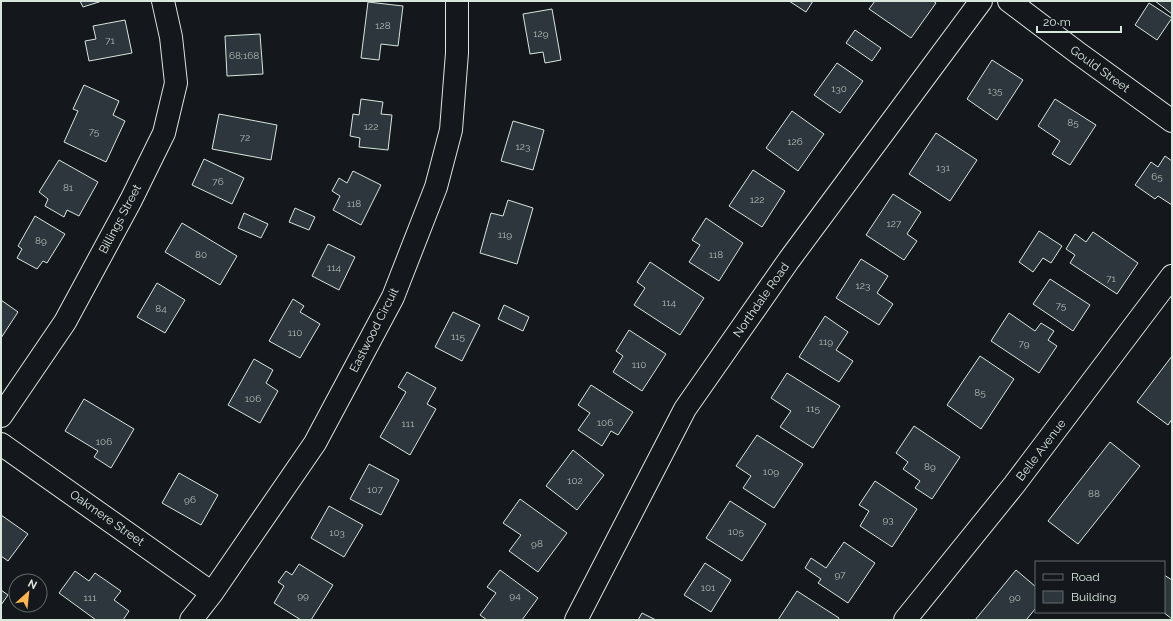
<svg xmlns="http://www.w3.org/2000/svg" width="1173" height="621" viewBox="0 0 1173 621" font-family="Raleway,sans-serif">
	<style>
		.building { fill: #2c363c; stroke: #d8e6dc }
		.lines { fill: none; stroke-linecap: round; stroke-linejoin: round }
		.street-casing { stroke: #d8e6dc; stroke-width: 24 }
		.street { stroke: #14181c; stroke-width: 22 }
		.labels { text-anchor: middle; stroke-width: 3; stroke-linejoin: round; paint-order: stroke }
		.number-label { font-size: 10px; fill: #adbab4 }
		.street-label { font-size: 12px; fill: #d8e6dc; stroke: #14181c }
	</style>
	<rect width="100%" height="100%" fill="#14181c"/>
	<path class="building" d="M80 1H102L83 7Z
		M789 1H813L806 12Z
		M875 1H933L936 3 911 38 869 9Z
		M1155 1H1172V14Z
		M368 2 403 6 398 46 381 44 379 60 361 58Z
		M1149 3 1172 18 1157 40 1135 25Z
		M552 9 561 60 545 63 543 52 530 54 523 14Z
		M125 20 132 53 89 61 85 41 96 39 93 26Z
		M855 30 881 48 872 61 846 43Z
		M260 34 263 74 227 76 225 36Z
		M992 60 1023 80 997 120 967 99Z
		M837 63 863 81 840 113 814 95Z
		M84 85 119 101 113 115 125 121 106 162 64 142 78 111 73 109Z
		M361 99 383 102 381 114 392 115 388 150 359 147 360 138 350 136 353 114 359 115Z
		M1055 99 1096 125 1070 165 1052 154 1060 141 1038 126Z
		M792 111 824 134 798 171 766 148Z
		M219 114 277 125 271 160 212 149Z
		M513 121 544 130 533 170 501 161Z
		M936 133 977 160 950 201 909 174Z
		M1165 156 1172 161V205L1158 196 1155 199 1135 185 1151 162 1158 167Z
		M204 159 244 178 232 204 192 185Z
		M59 160 98 182 79 216 67 210 64 217 45 206 48 199 39 192Z
		M753 170 785 191 762 227 729 206Z
		M353 171 381 185 361 225 333 210 340 196 332 191 339 178 347 183Z
		M893 194 921 212 907 234 917 241 904 260 866 235Z
		M508 200 533 208 517 264 480 253 491 213 503 216Z
		M295 208 315 217 309 230 289 222Z
		M244 213 268 224 261 238 238 228Z
		M35 216 65 234 47 263 43 261 37 269 17 258 22 249 18 246Z
		M706 218 743 243 719 281 689 262 700 245 692 240Z
		M182 223 237 256 220 285 165 252Z
		M1039 231 1062 246 1051 263 1043 258 1033 272 1019 262Z
		M1093 232 1138 263 1117 294 1070 263 1075 255 1066 249 1075 234 1086 242Z
		M328 244 355 257 339 290 312 276Z
		M861 259 888 276 877 293 893 304 879 325 836 298Z
		M650 262 704 298 680 335 634 305 645 288 637 282Z
		M1050 279 1090 305 1073 331 1033 304Z
		M157 283 185 300 165 333 137 317Z
		M293 299 304 306 300 312 320 324 300 358 269 341Z
		M1 300 18 312 1 338Z
		M504 305 529 317 523 331 498 319Z
		M453 312 480 325 462 361 435 347Z
		M1009 313 1035 331 1041 323 1054 331 1048 340 1057 346 1039 373 991 341Z
		M825 316 848 332 836 350 853 361 839 382 799 357Z
		M629 330 666 354 642 391 613 372 623 356 616 351Z
		M980 356 1014 379 981 429 947 405Z
		M1172 356V419L1168 425 1137 402Z
		M254 359 273 370 266 383 278 391 260 423 228 405Z
		M407 372 436 388 427 404 436 409 410 455 380 437 406 392 398 387Z
		M787 373 840 406 813 448 780 427 791 411 771 398Z
		M591 385 633 412 618 435 611 431 602 446 578 430 590 413 578 405Z
		M84 399 134 429 111 468 94 457 98 451 65 431Z
		M914 426 960 457 932 499 915 488 920 481 903 469 908 462 896 453Z
		M757 435 803 464 774 508 743 488 751 476 736 466Z
		M1110 442 1140 466 1078 544 1048 521Z
		M573 450 604 475 577 510 546 486Z
		M369 464 399 480 381 515 350 499Z
		M179 473 218 495 201 525 162 503Z
		M875 481 917 509 892 547 860 526 869 511 859 505Z
		M520 499 567 533 538 572 509 551 521 535 503 523Z
		M730 501 766 524 742 561 706 538Z
		M329 506 363 525 344 557 311 538Z
		M1 515 28 534 8 561 1 556Z
		M844 542 875 563 848 603 818 583 821 579 805 568 811 558 826 568Z
		M705 563 731 580 711 612 684 595Z
		M299 564 333 585 311 620H301L274 603 284 586 278 582 286 571 292 575Z
		M500 570 538 598 522 620H487L480 615 496 593 487 587Z
		M1016 570 1036 587V608L1026 620H975Z
		M75 571 89 581 95 573 121 591 114 600 129 611 123 620H96L59 593Z
		M1164 575 1172 580V619L1163 612H1164Z
		M1 590 8 595 1 605Z
		M797 591 839 618 838 620H778Z
		M642 613 656 620H638Z"/>
	<g class="lines">
		<g class="street-casing">
			<path id="street" d="M1009 1 1078 53 1172 121
				M1 416 65 322 131 200 164 133 176 83 171 37 163 1
				M1 444 212 593
				M191 620 212 593 315 443 393 297 436 187 451 130 457 53V1
				M576 620 685 409 789 260 981 1
				M905 620 1014 485 1172 276"/>
		</g>
		<use href="#street" class="street"/>
	</g>
	<g class="labels">
		<g class="number-label">
			<text x="383" y="29">128</text>
			<text x="541" y="37">129</text>
			<text x="110" y="44">71</text>
			<text x="244" y="59">68;168</text>
			<text x="839" y="92">130</text>
			<text x="995" y="94">135</text>
			<text x="1073" y="126">85</text>
			<text x="371" y="130">122</text>
			<text x="94" y="135">75</text>
			<text x="245" y="141">72</text>
			<text x="795" y="145">126</text>
			<text x="523" y="150">123</text>
			<text x="943" y="171">131</text>
			<text x="1157" y="180">65</text>
			<text x="218" y="185">76</text>
			<text x="68" y="191">81</text>
			<text x="757" y="203">122</text>
			<text x="354" y="207">118</text>
			<text x="894" y="227">127</text>
			<text x="505" y="238">119</text>
			<text x="41" y="244">89</text>
			<text x="201" y="258">80</text>
			<text x="716" y="258">118</text>
			<text x="334" y="271">114</text>
			<text x="1111" y="282">71</text>
			<text x="863" y="289">123</text>
			<text x="669" y="306">114</text>
			<text x="1061" y="309">75</text>
			<text x="161" y="312">84</text>
			<text x="295" y="336">110</text>
			<text x="458" y="340">115</text>
			<text x="826" y="345">119</text>
			<text x="1024" y="347">79</text>
			<text x="639" y="368">110</text>
			<text x="980" y="396">85</text>
			<text x="253" y="402">106</text>
			<text x="813" y="412">115</text>
			<text x="605" y="426">106</text>
			<text x="408" y="427">111</text>
			<text x="104" y="445">106</text>
			<text x="930" y="470">89</text>
			<text x="771" y="475">109</text>
			<text x="575" y="484">102</text>
			<text x="375" y="493">107</text>
			<text x="1094" y="497">88</text>
			<text x="190" y="503">96</text>
			<text x="888" y="523">93</text>
			<text x="736" y="535">105</text>
			<text x="337" y="536">103</text>
			<text x="537" y="547">98</text>
			<text x="840" y="578">97</text>
			<text x="708" y="591">101</text>
			<text x="303" y="599">99</text>
			<text x="515" y="599">94</text>
			<text x="90" y="601">111</text>
			<text x="1015" y="601">90</text>
		</g>
		<g class="street-label">
			<text transform="translate(1100 69) rotate(36)" y="4">Gould Street</text>
			<text transform="translate(120 219) rotate(-62)" y="4">Billings Street</text>
			<text transform="translate(761 300) rotate(-55)" y="4">Northdale Road</text>
			<text transform="translate(374 330) rotate(-63)" y="4">Eastwood Circuit</text>
			<text transform="translate(1041 450) rotate(-53)" y="4">Belle Avenue</text>
			<text transform="translate(107 518) rotate(35)" y="4">Oakmere Street</text>
		</g>
	</g>
	<rect width="1173" height="621" fill="none" stroke="#d8e6dc" stroke-width="4"/>
	<rect x="1035" y="561" width="130" height="52" fill="#14181c" stroke="#626a69"/>
	<rect x="1043" y="574" width="20" height="6" fill="#14181c" stroke="#626a69"/>
	<text x="1071" y="581" font-size="12" fill="#d8e6dc">Road</text>
	<rect x="1043" y="591" width="20" height="12" fill="#2c363c" stroke="#626a69"/>
	<text x="1071" y="601" font-size="12" fill="#d8e6dc">Building</text>
	<g transform="translate(28 593) rotate(27)"><circle r="19" fill="#14181c" stroke="#626a69"/>
	<path d="M0-3L7 15L0 10L-7 15Z" fill="#ffb74d"/>
	<text y="-6" font-size="11" font-weight="bold" text-anchor="middle" fill="#d8e6dc">N</text>
	</g>
	<path d="M1037 26v6h84v-6" fill="none" stroke="#d8e6dc" stroke-width="2"/>
	<text x="1043" y="26" font-size="12" fill="#d8e6dc" stroke="#14181c" stroke-width="3" paint-order="stroke">20 m</text>
</svg>
